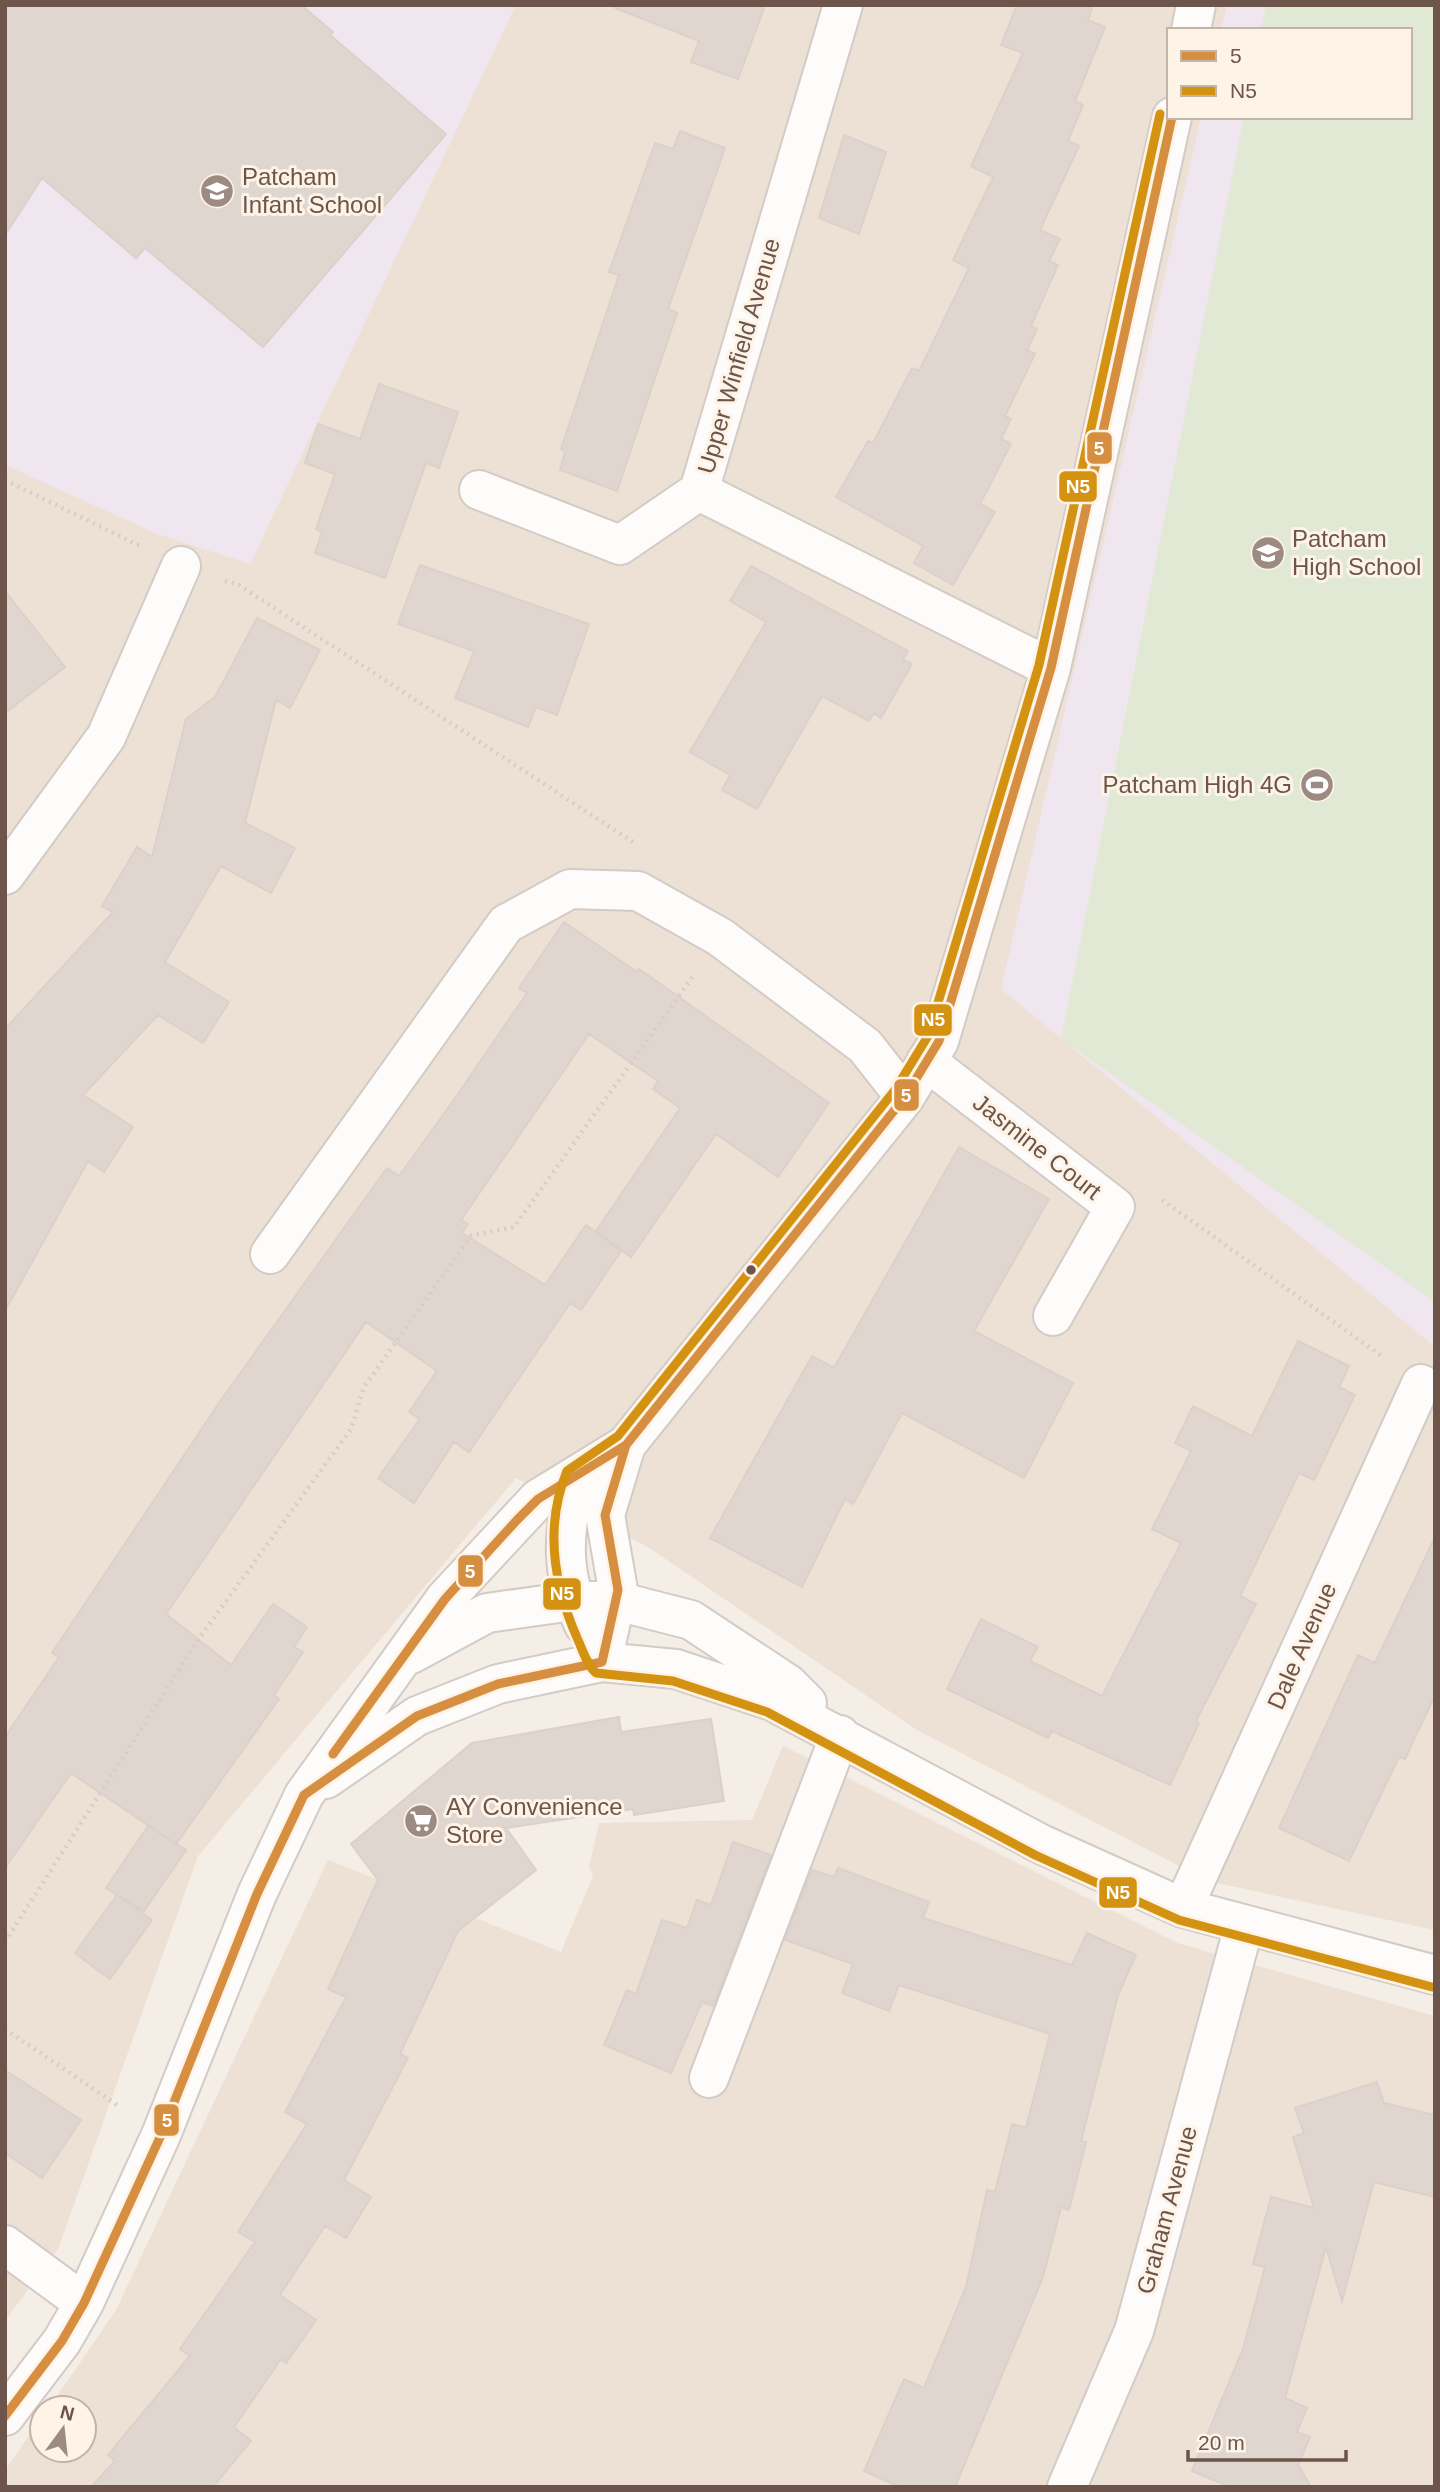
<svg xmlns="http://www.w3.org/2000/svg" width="1440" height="2492" viewBox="0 0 1440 2492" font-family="Arial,sans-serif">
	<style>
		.residential { fill: #ede0d5; fill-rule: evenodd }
		.education { fill: #efe6ef }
		.green { fill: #e1e8d3 }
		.building { fill: #e0d6d0; stroke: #dcd1ca; stroke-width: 2 }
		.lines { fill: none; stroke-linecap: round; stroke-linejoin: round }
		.minor-casing { stroke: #d2cbc6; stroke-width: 42 }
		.path { stroke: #d5cdc9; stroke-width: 4.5; stroke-dasharray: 2 5; stroke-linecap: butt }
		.minor { stroke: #fdfcfb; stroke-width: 38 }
		.bus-1-casing { stroke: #fdf3e7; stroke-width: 14 }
		.bus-2-casing { stroke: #fdf3e7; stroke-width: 14 }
		.bus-1 { stroke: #d68f40; stroke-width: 9 }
		.bus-2 { stroke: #d49213; stroke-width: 9 }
		.bus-dot { fill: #6d554b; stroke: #fdf3e7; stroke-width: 2.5 }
		.labels { text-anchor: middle; stroke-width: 6; stroke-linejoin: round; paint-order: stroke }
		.poi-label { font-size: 24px; fill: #6d554b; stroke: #fdf3e7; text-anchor: start }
		.street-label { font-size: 24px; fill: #6d554b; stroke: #fdf3e7 }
		.line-badge { stroke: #fdf3e7; stroke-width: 2.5 }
		.badge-label { font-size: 19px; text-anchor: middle; font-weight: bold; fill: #fff }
	</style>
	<rect width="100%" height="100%" fill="#f4eee7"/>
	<path class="residential" d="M5 5H1435V1930L1208 1881 917 1730 651 1549 516 1478 198 1856 58 2249 5 2321ZM1169 30H1410V117H1169Z
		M783 1746 1177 1943 1435 2016V2487H5V2470L42 2417V2450H84V2408H49L116 2310 328 1860 561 1952 593 1876 589 1867 599 1823 752 1820Z"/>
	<path class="education" d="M5 5H516L250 564 157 534 5 465Z
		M1227 5H1435V1347L1001 989 1201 117H1410V30H1221Z"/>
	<path class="green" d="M1266 5H1435V1302L1061 1039 1244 117H1410V30H1261Z"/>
	<path class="building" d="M5 5H301L333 32 330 35 446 134 263 347 145 248 136 258 42 178 5 235Z
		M616 5H765L738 79 691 62 699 41 615 8Z
		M1017 5H1093L1088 20 1105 27 1075 101 1083 105 1068 141 1079 146 1040 230 1060 239 1049 261 1058 265 1031 326 1037 329 1027 350 1035 354 1005 416 1011 419 1001 439 1011 444 980 504 995 512 953 585 914 563 923 546 836 497 868 441 873 443 912 368 919 371 969 268 953 260 993 177 971 166 1023 53 1001 45Z
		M680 131 725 148 668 309 677 313 617 491 560 470 565 452 561 449 619 275 609 272 655 143 673 149Z
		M844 135 886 152 859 234 819 218Z
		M379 384 458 412 439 468 426 463 385 578 315 553 322 532 316 529 335 474 305 463 318 424 360 439Z
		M420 565 589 624 557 715 536 707 528 727 455 698 474 651 398 624Z
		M751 566 908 651 903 659 912 664 881 718 874 713 869 721 822 696 757 809 722 790 730 775 690 752 766 622 730 601Z
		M5 591 65 667 5 713Z
		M257 618 320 650 290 708 276 700 245 823 295 848 271 893 221 866 165 962 229 1002 203 1043 158 1015 83 1095 133 1127 104 1172 88 1161 5 1311V1029L113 912 102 906 137 847 152 857 186 719 215 697Z
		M564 922 637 972 639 969 829 1103 778 1177 716 1134 631 1257 596 1231 680 1108 653 1089 658 1081 589 1034 461 1220 468 1224 462 1233 545 1285 586 1225 621 1251 581 1310 570 1303 469 1452 454 1442 414 1503 378 1478 420 1419 409 1412 437 1371 366 1322 166 1614 231 1665 273 1604 307 1627 294 1647 303 1652 274 1695 279 1699 176 1844 71 1773 5 1868V1737L59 1657 52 1653 219 1403 387 1168 399 1176 451 1104 527 993 519 988Z
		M959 1147 1049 1199 974 1331 1073 1383 1024 1478 902 1413 853 1504 845 1499 802 1587 710 1538 812 1356 834 1368Z
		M1298 1341 1349 1366 1339 1387 1355 1395 1314 1480 1299 1473 1240 1596 1256 1604 1196 1721 1199 1723 1170 1785 1052 1731 1048 1738 947 1689 981 1619 1038 1647 1030 1661 1102 1696 1181 1543 1152 1529 1191 1451 1175 1443 1193 1406 1252 1436Z
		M1435 1537V1695L1405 1759 1399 1757 1349 1861 1279 1828 1358 1655 1375 1663Z
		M619 1717 621 1732 711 1719 724 1801 634 1815 633 1809 506 1828 536 1870 458 1931 400 2054 408 2058 344 2180 371 2197 346 2238 325 2226 280 2295 316 2320 286 2363 281 2359 234 2427 251 2441 213 2487H91L115 2461 108 2455 190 2356 180 2349 255 2242 238 2232 307 2124 285 2112 346 1997 328 1989 378 1880 351 1844 472 1743Z
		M148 1826 186 1850 144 1911 119 1896 152 1920 110 1979 75 1953 117 1895 106 1888Z
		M733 1842 771 1855 713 2006 702 2002 671 2073 604 2045 627 1990 636 1994 662 1920 687 1928 697 1900 711 1905Z
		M838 1868 929 1902 923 1918 1072 1965 1087 1933 1136 1955 1118 1995 1081 2141 1086 2142 1069 2210 1061 2207 1043 2277 955 2487H900L864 2471 904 2379 924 2388 966 2287 987 2190 995 2192 1012 2124 1026 2128 1050 2034 899 1985 889 2011 842 1993 853 1964 785 1940 812 1870 834 1877Z
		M5 2070 81 2120 42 2178 5 2153Z
		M1377 2082 1384 2103 1435 2115V2197L1374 2182 1342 2301 1326 2247 1285 2398 1307 2408 1297 2432 1310 2437 1298 2465 1311 2487H1230L1192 2471 1243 2349 1265 2267 1253 2264 1271 2197 1314 2208 1293 2137 1304 2133 1295 2108Z"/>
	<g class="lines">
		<g class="minor-casing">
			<path id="minor" d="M1191 30 1196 5
				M479 490 620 545 699 491
				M699 491 843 5
				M699 491 1051 668
				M5 875 106 737 181 566
				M926 1061 1115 1207 1053 1316
				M270 1254 506 924 570 889 638 891 720 937 865 1046 905 1097
				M577 1478C562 1533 560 1572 584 1625
				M411 1654 487 1613 573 1601H617L691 1620 788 1684 807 1703
				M602 1662 618 1590 605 1515 626 1445
				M326 1779 417 1716 498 1684 602 1662 676 1669 772 1701 1041 1844 1183 1908 1435 1975
				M1183 1908 1421 1384
				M709 2078 840 1735
				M5 2245 84 2303
				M5 2416 62 2341 84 2303 161 2135 257 1894 304 1795 445 1599 538 1499 626 1445 905 1097 939 1041 1051 668 1172 117
				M1067 2487 1134 2331 1244 1926"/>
		</g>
		<path class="path" d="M5 480 140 546
			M225 581 239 585 633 842
			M1162 1200 1383 1357
			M5 1942 200 1637 351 1429 364 1387 471 1236 514 1227 694 975
			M5 2029 120 2107"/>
		<use href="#minor" class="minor"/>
		<g class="bus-1-casing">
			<path id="bus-1" d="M333 1754 445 1599 517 1520 538 1499 626 1445 643 1424
				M5 2416 62 2341 84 2303 161 2135 257 1894 304 1795 417 1716 498 1684 602 1662 618 1590 605 1515 626 1445 905 1097 939 1041 1051 668 1172 117"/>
		</g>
		<g class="bus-2-casing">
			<path id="bus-2" d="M1160 114 1039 665 928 1036 895 1090 618 1436 567 1471C544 1527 554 1586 578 1640 583 1651 587 1665 596 1673L673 1681 767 1712 1035 1855 1179 1920 1432 1987"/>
		</g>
		<use href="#bus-1" class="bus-1"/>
		<use href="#bus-2" class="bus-2"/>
	</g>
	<defs>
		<g id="school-disc" transform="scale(1.75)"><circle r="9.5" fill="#9c8b82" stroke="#fdf3e7"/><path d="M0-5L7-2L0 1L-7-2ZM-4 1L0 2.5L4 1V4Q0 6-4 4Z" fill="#fff"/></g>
		<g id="stadium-disc" transform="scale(1.75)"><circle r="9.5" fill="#9c8b82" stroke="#fdf3e7"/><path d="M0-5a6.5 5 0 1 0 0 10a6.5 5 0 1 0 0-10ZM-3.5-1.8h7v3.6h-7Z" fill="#fff"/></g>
		<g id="supermarket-disc" transform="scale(1.75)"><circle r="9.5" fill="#9c8b82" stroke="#fdf3e7"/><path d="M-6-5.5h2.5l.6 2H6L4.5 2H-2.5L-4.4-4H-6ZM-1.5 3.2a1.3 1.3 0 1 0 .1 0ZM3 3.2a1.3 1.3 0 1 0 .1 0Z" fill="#fff"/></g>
	</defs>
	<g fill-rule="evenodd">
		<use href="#school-disc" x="217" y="191"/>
		<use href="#school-disc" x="1268" y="553"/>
		<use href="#stadium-disc" x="1317" y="785"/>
		<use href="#supermarket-disc" x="421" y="1821"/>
	</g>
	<circle class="bus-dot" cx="751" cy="1270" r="6"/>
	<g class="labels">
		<g class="poi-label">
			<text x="242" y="185">Patcham<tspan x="242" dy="28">Infant School</tspan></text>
			<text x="1292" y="547">Patcham<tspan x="1292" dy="28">High School</tspan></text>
			<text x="1292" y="793" text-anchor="end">Patcham High 4G</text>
			<text x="446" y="1815">AY Convenience<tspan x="446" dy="28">Store</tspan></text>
		</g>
		<g class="street-label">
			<text transform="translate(739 356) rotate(-74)" y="8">Upper Winfield Avenue</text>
			<text transform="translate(1037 1147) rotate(38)" y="8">Jasmine Court</text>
			<text transform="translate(1302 1646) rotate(-66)" y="8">Dale Avenue</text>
			<text transform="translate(1167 2210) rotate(-75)" y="8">Graham Avenue</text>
		</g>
	</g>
	<g class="line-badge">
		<rect x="1086" y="431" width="27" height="34" rx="7" fill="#d68f40"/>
		<rect x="1058" y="470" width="40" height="33" rx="7" fill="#d49213"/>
		<rect x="913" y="1003" width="40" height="34" rx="7" fill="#d49213"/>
		<rect x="893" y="1078" width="27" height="34" rx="7" fill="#d68f40"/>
		<rect x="457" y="1554" width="27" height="34" rx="7" fill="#d68f40"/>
		<rect x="542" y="1577" width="40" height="34" rx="7" fill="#d49213"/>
		<rect x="1098" y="1876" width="40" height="33" rx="7" fill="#d49213"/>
		<rect x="153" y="2103" width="27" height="34" rx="7" fill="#d68f40"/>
	</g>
	<g class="badge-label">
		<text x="1099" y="455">5</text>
		<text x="1078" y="493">N5</text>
		<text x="933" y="1026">N5</text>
		<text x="906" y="1102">5</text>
		<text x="470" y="1578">5</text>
		<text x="562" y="1600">N5</text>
		<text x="1118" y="1899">N5</text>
		<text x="167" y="2127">5</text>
	</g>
	<rect width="1440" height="2492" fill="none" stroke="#6d554b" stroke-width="14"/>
	<rect x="1167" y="28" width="245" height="91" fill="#fdf3e7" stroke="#c3b4a9" stroke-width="2"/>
	<rect x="1181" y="51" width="35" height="10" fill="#d68f40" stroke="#c3b4a9" stroke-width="2"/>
	<text x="1230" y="63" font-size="21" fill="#6d554b">5</text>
	<rect x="1181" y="86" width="35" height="10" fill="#d49213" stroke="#c3b4a9" stroke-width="2"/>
	<text x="1230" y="98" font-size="21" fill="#6d554b">N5</text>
	<g transform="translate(63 2429) rotate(15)"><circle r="33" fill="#fdf3e7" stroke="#c3b4a9" stroke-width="2"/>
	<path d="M0-5L12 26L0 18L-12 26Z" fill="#9c8b82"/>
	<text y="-10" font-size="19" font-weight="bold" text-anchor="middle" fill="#6d554b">N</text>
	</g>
	<path d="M1188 2450v10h158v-10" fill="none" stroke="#6d554b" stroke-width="3.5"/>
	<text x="1198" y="2450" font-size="21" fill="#6d554b" stroke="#fdf3e7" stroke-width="5" paint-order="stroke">20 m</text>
</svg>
